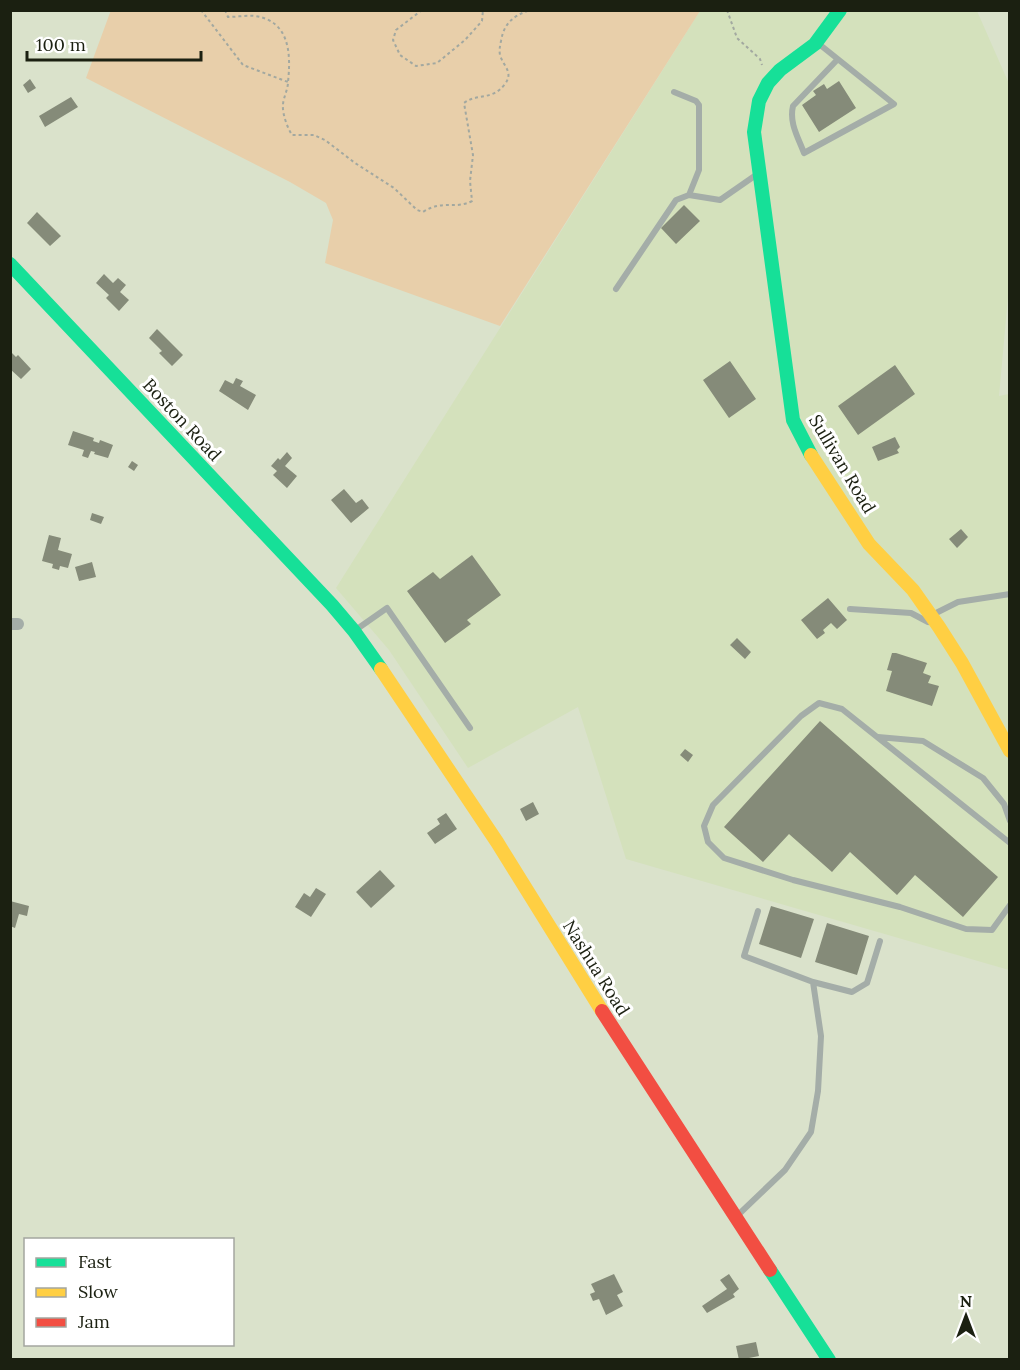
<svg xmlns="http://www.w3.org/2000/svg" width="1020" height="1370" viewBox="0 0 1020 1370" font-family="Lora,serif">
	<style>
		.built { fill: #d4e1bc }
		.green { fill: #e8cfaa }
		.building { fill: #858b79 }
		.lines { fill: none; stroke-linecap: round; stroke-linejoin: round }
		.path { stroke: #a2a8a0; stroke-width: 2; stroke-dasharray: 3 3; stroke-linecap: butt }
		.lane { stroke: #a4ada8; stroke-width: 6 }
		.street { stroke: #a4ada8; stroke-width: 12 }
		.fast { stroke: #16e098; stroke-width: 14 }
		.slow { stroke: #ffcf43; stroke-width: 14 }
		.jam { stroke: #f24e42; stroke-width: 14 }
		.labels { text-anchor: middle; stroke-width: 6; stroke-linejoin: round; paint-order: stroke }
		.street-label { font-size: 18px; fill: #1b2011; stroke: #fff }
	</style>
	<rect width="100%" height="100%" fill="#dae2cb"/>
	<path class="built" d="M700 11H977L1010 86V275L999 396 1009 394V970L626 859 578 707 468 768 389 650 336 588Z"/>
	<path class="green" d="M111 10H700V11L500 326 325 263 333 220 326 203 290 182 86 78Z"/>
	<path class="building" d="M30 79 36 88 28 93 23 85Z
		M839 81 856 108 819 132 802 105 816 95 813 91 824 84 827 89Z
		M71 97 78 107 45 127 39 116Z
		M684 205 700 221 676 244 661 228Z
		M37 212 61 236 50 246 27 223Z
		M104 274 113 283 118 278 126 285 120 292 129 300 119 311 106 298 109 295 96 283Z
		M157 329 183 355 172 366 159 353 162 351 149 338Z
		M10 351 16 357 18 355 31 369 21 379 10 369Z
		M730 361 756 399 729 418 703 380Z
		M895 365 915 394 858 435 838 406Z
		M236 378 243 381 240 386 256 395 248 410 219 391 225 380 233 384Z
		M73 431 94 438 93 441 99 443 100 440 113 445 108 458 94 454 95 452 91 451 88 458 82 456 84 450 68 445Z
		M895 437 900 447 897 450 899 453 878 461 872 447Z
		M287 452 292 458 285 466 297 476 287 488 273 475 277 471 271 466 278 458 280 460Z
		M132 461 138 465 134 471 128 467Z
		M344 489 356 503 362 499 369 508 351 523 331 500Z
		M92 513 104 517 101 524 90 520Z
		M961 529 968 537 957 548 949 539Z
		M49 535 61 538 58 550 72 554 68 568 60 566 59 570 52 568 53 564 42 561Z
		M472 555 501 595 467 620 471 624 445 643 407 591 433 572 440 579Z
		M92 562 96 577 79 581 75 567Z
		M828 598 847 620 837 629 831 623 823 630 825 633 817 639 801 620Z
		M737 638 751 652 745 659 730 645Z
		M892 653H896L927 663 923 673 931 676 928 683 939 686 932 706 886 691 892 671 887 670Z
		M820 721 998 877 963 917 915 875 897 895 850 852 832 872 789 834 763 862 724 827Z
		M685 749 693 755 688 762 680 755Z
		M533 802 539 814 526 821 520 809Z
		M446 813 457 829 435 844 427 833 440 824 437 819Z
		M380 870 395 886 371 908 356 892Z
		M316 888 326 894 311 917 295 907 304 893 310 897Z
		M10 901 29 906 27 916 19 914 15 928 10 926Z
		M771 906 814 919 801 958 759 944Z
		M827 923 869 936 857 975 815 962Z
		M614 1274 623 1292 617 1295 623 1306 606 1315 599 1299 593 1301 590 1294 595 1292 591 1284Z
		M729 1274 739 1289 733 1294 735 1297 707 1313 702 1306 727 1289 720 1280Z
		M756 1342 759 1356 739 1360 736 1346Z"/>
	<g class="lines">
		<path class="path" d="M201 10 243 65 288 82
			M225 10 228 17C237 17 246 15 255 16 290 21 291 54 288 82 288 89 284 96 283 104 282 113 287 127 292 135H314L325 140 355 163 394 188 417 210 423 212C443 199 455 210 472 201L470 181 473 155 464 103C477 93 492 101 505 84 514 72 503 66 500 55 499 50 500 46 501 41 504 23 513 16 530 10
			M422 10 396 30 393 40 400 55 416 66 437 63 465 40 482 21 483 10
			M727 10 737 38 760 59 762 65"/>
		<path class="lane" d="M819 44 894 104 804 153C798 137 789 123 793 106L837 60
			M674 92 696 101 699 105V170L689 195
			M616 289 676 200 689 195 720 200 756 175
			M850 609 911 613 928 622
			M934 614 958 602 1010 594
			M357 629 387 608 470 728
			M878 737 923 741 983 778 1004 804 1010 821
			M1010 843 842 709 819 703 801 716 713 805 704 826 708 842 724 858 793 880 900 907 966 929 992 930 1010 905
			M813 982 852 992 867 983 880 941
			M738 1215 785 1170 811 1132 818 1091 821 1036 813 982 744 956 758 911"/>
		<path class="street" d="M10 624H18"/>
		<path class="fast" d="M10 264 332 605 354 631 381 669
			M811 455 793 420 754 132 759 101 768 83 780 70 815 44 840 10
			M770 1270 829 1360"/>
		<path class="slow" d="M811 455 869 544 913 590 939 627 962 663 1010 751
			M381 669 497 842 602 1011"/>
		<path class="jam" d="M602 1011 770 1270"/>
	</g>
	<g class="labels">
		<g class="street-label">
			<text transform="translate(182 420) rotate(47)" y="6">Boston Road</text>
			<text transform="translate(842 464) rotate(59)" y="6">Sullivan Road</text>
			<text transform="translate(596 968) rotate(58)" y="6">Nashua Road</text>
		</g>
	</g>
	<rect width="1020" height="1370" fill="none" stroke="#1b2011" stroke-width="24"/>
	<rect x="24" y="1238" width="210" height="108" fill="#ffffff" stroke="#a4a6a0" stroke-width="1.5"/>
	<rect x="36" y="1258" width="30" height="9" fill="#16e098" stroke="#a4a6a0" stroke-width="1.5"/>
	<text x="78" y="1268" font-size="18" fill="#1b2011">Fast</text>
	<rect x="36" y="1288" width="30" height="9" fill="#ffcf43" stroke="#a4a6a0" stroke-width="1.5"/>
	<text x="78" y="1298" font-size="18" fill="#1b2011">Slow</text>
	<rect x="36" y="1318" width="30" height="9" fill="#f24e42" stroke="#a4a6a0" stroke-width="1.5"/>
	<text x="78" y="1328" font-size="18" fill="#1b2011">Jam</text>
	<g transform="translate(966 1316)" stroke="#ffffff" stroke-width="4.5" paint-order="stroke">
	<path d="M0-4.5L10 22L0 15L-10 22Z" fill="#1b2011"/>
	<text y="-9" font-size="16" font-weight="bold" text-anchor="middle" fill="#1b2011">N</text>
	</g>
	<path d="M27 51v9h174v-9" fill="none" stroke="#1b2011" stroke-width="3"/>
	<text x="36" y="51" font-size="18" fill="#1b2011" stroke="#ffffff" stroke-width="4.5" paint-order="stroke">100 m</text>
</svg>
